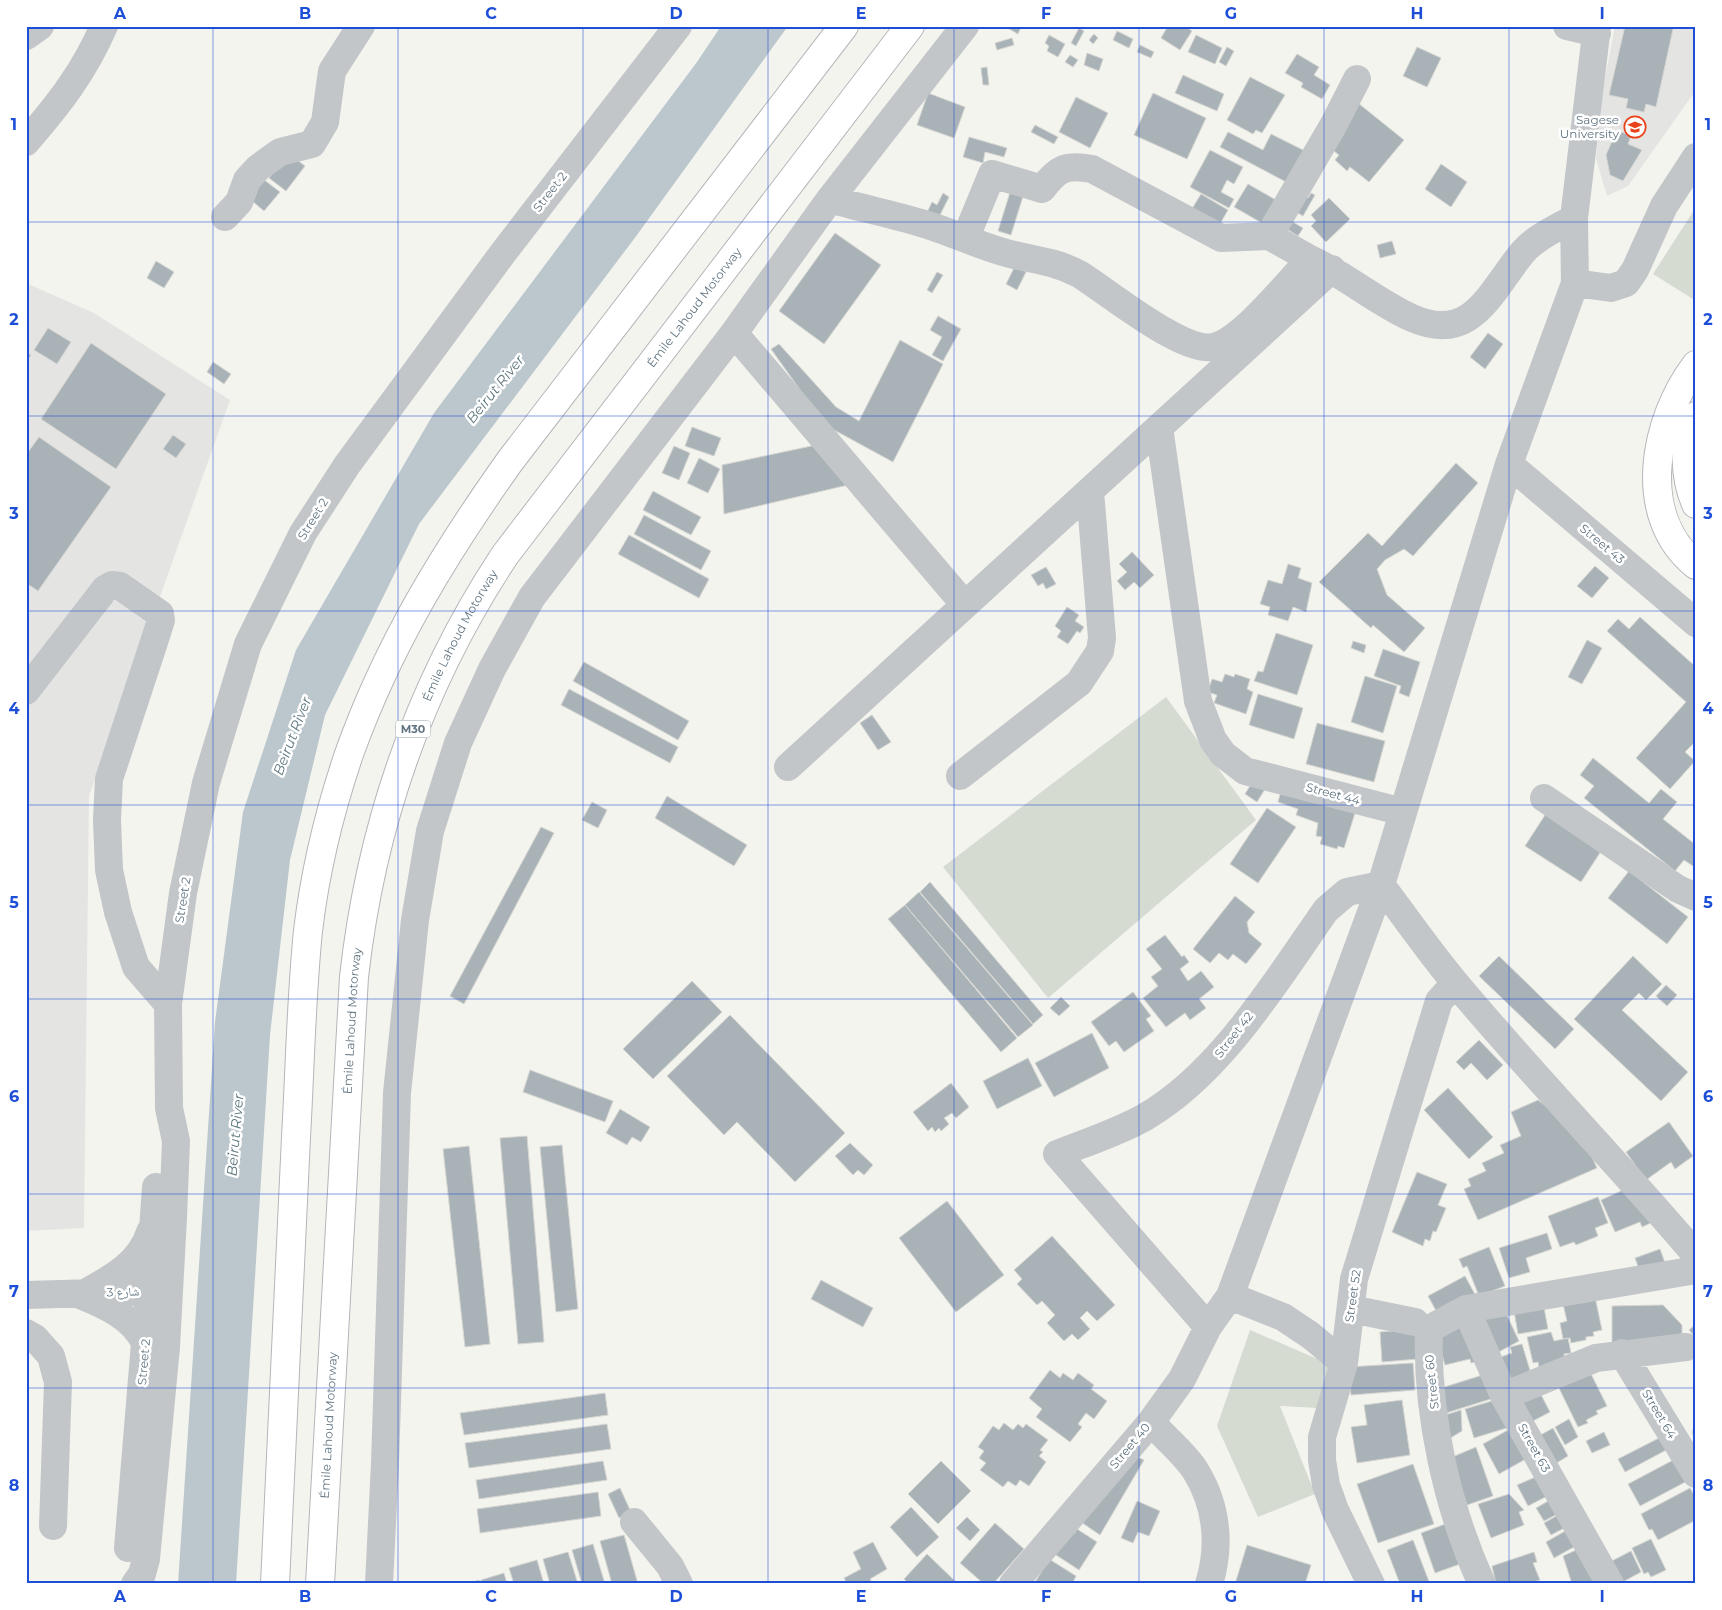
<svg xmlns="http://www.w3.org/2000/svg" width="1722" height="1610" viewBox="0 0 1722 1610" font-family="Montserrat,'Noto Naskh Arabic',sans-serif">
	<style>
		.built { fill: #e4e5e3 }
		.green { fill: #d5dbd0 }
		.water { fill: #bbc7cc }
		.building { fill: #a9b2b6; stroke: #d5d5d2 }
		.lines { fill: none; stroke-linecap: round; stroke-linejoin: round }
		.highway-casing { stroke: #b3b6b9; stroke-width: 30 }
		.minor { stroke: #c3c6c9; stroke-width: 28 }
		.highway { stroke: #fff; stroke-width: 28 }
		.grid { fill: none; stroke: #1d4ed8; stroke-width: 1; stroke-opacity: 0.55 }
		.labels { text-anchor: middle; stroke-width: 5; stroke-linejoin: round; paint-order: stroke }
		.shield { fill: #fff; stroke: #909ea7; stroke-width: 1 }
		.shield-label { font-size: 11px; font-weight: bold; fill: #617481 }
		.poi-label { font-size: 12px; fill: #617481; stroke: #fff; text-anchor: end }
		.street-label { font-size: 12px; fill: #617481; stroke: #fff }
		.water-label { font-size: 14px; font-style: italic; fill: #5d777f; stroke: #fff }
		.neatline { fill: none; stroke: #1d4ed8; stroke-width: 2 }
		.grid-label { font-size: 16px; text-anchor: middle; font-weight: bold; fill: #1d4ed8 }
	</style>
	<rect width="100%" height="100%" fill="#f4f4ef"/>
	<path class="built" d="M1615 26H1696V90L1628 186 1607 196 1596 159 1602 94Z
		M26 283 94 313 230 400 89 796 84 1228 26 1231Z"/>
	<path class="green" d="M1696 207V301L1653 274Z
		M1166 697 1256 820 1048 998 943 867Z
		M1250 1330 1336 1367 1318 1408 1280 1406 1315 1494 1258 1517 1217 1426Z"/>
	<path class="water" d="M721 26H788L637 235 419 524 325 715 290 860 270 1035 236 1584H178L215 1022 243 812 296 650 434 413 697 62Z"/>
	<path class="building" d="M1004 26H1020L1021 27 1018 34Z
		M1168 26H1185L1192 31 1180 50 1161 38Z
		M1625 26H1662L1673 29 1656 107 1646 104 1644 112 1626 108 1628 99 1609 95Z
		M1079 28 1084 31 1076 46 1071 43Z
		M1117 31 1133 39 1129 48 1113 40Z
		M1094 34 1098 38 1093 44 1089 40Z
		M1049 35 1065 44 1058 57 1047 51 1049 46 1045 43Z
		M1196 35 1222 48 1215 64 1188 52Z
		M1012 38 1014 45 997 50 995 43Z
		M1140 45 1154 52 1151 58 1137 52Z
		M1227 47 1234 51 1226 66 1219 62Z
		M1417 47 1441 58 1427 87 1403 76Z
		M1087 53 1103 59 1099 71 1084 65Z
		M1297 54 1319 67 1314 75 1330 85 1322 99 1301 87 1303 83 1285 73Z
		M1070 55 1078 60 1073 67 1065 62Z
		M987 67 989 85H983L981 68Z
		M1183 75 1224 94 1217 111 1175 93Z
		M1250 77 1285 95 1262 133 1256 130 1253 134 1227 120Z
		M928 93 965 107 954 138 917 125Z
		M1153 93 1206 118 1187 159 1134 135Z
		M1076 97 1108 113 1090 148 1059 132Z
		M1358 103 1404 140 1369 182 1350 167 1347 171 1335 160 1339 155 1325 144Z
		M1035 125 1058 137 1054 144 1031 132Z
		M1617 130 1631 136 1628 144 1642 150 1623 181 1610 175 1606 155Z
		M1228 132 1263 150 1271 134 1305 151 1288 183 1220 147Z
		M969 137 1007 148 1004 157 985 152 983 163 963 157Z
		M1210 150 1243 167 1234 184 1227 180 1221 192 1234 199 1229 208 1190 187Z
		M288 153 305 166 286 191 269 178Z
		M1441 164 1467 182 1451 207 1425 189Z
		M259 176 280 192 264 211 244 194Z
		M1248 184 1276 200 1262 223 1234 207Z
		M1011 189 1024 193 1011 235 998 231Z
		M943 193 949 197 936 223 925 217 932 202 937 205Z
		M1311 193 1315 195 1303 216 1293 210 1303 194 1308 198Z
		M1201 194 1228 210 1217 229 1190 212Z
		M1329 198 1350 219 1326 242 1311 226 1316 221 1311 215Z
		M1286 218 1303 228 1298 236 1282 226Z
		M835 233 881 265 824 344 779 311Z
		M1392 241 1396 254 1380 258 1377 245Z
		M156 261 174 272 164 288 147 278Z
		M1015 266 1026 272 1017 290 1006 284Z
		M937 272 943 275 932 293 927 290Z
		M938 316 961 329 943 361 932 355 942 337 930 330Z
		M48 328 71 342 57 364 34 350Z
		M1488 333 1503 344 1485 369 1470 357Z
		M900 340 943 364 893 462 825 425 771 349 779 344 836 407 859 421Z
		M91 343 166 394 116 469 41 419Z
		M26 352 31 355 26 363Z
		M213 362 231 374 224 384 207 372Z
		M692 427 721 438 714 456 685 446Z
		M173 435 186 444 176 458 163 449Z
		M39 437 111 487 38 591 26 583V455Z
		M816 445 848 485 724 514 722 465Z
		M674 446 690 453 679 480 662 473Z
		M699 458 720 469 708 493 687 483Z
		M1456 463 1478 483 1413 556 1404 549 1385 560 1377 569 1387 595 1425 628 1404 652 1373 625 1371 628 1319 582 1368 533 1382 546Z
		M653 491 701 517 691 535 643 510Z
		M644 515 711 551 701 570 634 534Z
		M629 535 709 579 699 598 618 554Z
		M1132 552 1154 575 1140 588 1134 582 1125 590 1117 581 1127 572 1119 564Z
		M1288 564 1301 568 1298 578 1312 583 1306 612 1293 607 1288 621 1268 615 1270 607 1260 604 1268 580 1282 584Z
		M1595 566 1609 578 1592 598 1577 586Z
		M1046 567 1056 584 1046 589 1043 583 1038 586 1031 575Z
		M1067 607 1079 615 1075 621 1084 627 1080 633 1077 631 1068 644 1057 637 1061 631 1055 626Z
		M1640 617 1696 667V741L1685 752 1695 761 1670 789 1636 758 1686 702 1607 631 1618 619 1629 629Z
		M1276 633 1313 645 1297 695 1254 681 1258 671 1263 672Z
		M1587 640 1602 648 1582 684 1568 677Z
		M1353 641 1366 645 1364 653 1351 648Z
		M1383 649 1420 662 1409 697 1399 693 1401 686 1374 676Z
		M584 662 689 721 678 740 573 681Z
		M1225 674 1234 677 1235 674 1250 679 1247 689 1253 692 1246 714 1214 703 1217 695 1208 692 1212 679 1222 682Z
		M1365 676 1397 686 1383 733 1351 722Z
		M569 689 678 747 670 763 561 705Z
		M1258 694 1303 708 1294 739 1249 725Z
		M872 715 891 742 878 750 860 723Z
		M1317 723 1385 741 1374 782 1306 764Z
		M1593 758 1649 803 1661 789 1677 802 1663 819 1696 845V868L1684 860 1675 871 1584 798 1594 786 1580 775Z
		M1253 781 1265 789 1257 802 1245 794Z
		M1282 787 1356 810 1344 848 1338 846 1337 849 1320 844 1322 837 1316 836 1318 823 1296 815 1298 809 1278 802Z
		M667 796 747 845 734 866 655 818Z
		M592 802 607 810 598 828 582 820Z
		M1267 808 1296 827 1258 883 1230 864Z
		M1549 809 1605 845 1581 882 1525 846Z
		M541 827 554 833 464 1004 450 996Z
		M1629 871 1688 917 1667 944 1608 898Z
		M930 882 1043 1015 1033 1024 920 892Z
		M919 892 1033 1025 1018 1037 905 905Z
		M1235 896 1255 912 1247 922 1249 933 1262 944 1246 964 1233 954 1228 960 1219 953 1210 963 1193 949Z
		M905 905 1017 1038 1001 1052 888 919Z
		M1165 935 1182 957 1184 955 1189 962 1180 969 1188 981 1201 971 1214 987 1199 999 1206 1008 1190 1020 1185 1013 1166 1027 1143 998 1158 986 1151 977 1162 969 1146 949Z
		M1499 956 1574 1029 1555 1049 1479 976Z
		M1633 956 1662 984 1646 1000 1639 993 1622 1010 1688 1072 1661 1101 1574 1019Z
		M692 981 722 1012 653 1079 623 1049Z
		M1666 985 1677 995 1667 1006 1656 996Z
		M1133 992 1151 1016 1146 1019 1154 1031 1124 1052 1116 1041 1109 1046 1091 1022Z
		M1061 997 1070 1006 1059 1016 1050 1008Z
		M730 1015 845 1133 795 1182 737 1122 724 1135 667 1076Z
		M1092 1033 1109 1068 1054 1097 1035 1063Z
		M1479 1040 1503 1065 1487 1080 1471 1063 1464 1070 1456 1062Z
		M1028 1058 1042 1086 997 1109 983 1081Z
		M530 1070 613 1101 605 1122 523 1092Z
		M951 1083 969 1107 956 1118 952 1113 944 1118 949 1124 941 1131 939 1128 935 1132 932 1127 928 1131 913 1112Z
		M1448 1088 1493 1137 1469 1159 1424 1110Z
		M1538 1100 1582 1134 1597 1168 1478 1220 1464 1189 1471 1186 1468 1179 1486 1171 1482 1163 1504 1153 1500 1145 1521 1136 1511 1112Z
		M620 1109 650 1127 641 1142 632 1137 627 1145 606 1133Z
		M1669 1122 1693 1156 1675 1169 1671 1162 1646 1180 1626 1152Z
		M527 1136 544 1342 518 1344 500 1138Z
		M850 1143 873 1165 864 1175 858 1170 853 1175 835 1156Z
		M562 1145 578 1309 556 1312 540 1147Z
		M469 1146 490 1344 465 1347 443 1149Z
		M1417 1172 1447 1184 1438 1205 1446 1208 1436 1232 1433 1231 1430 1241 1425 1239 1423 1246 1392 1232Z
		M1632 1186 1655 1221 1642 1227 1640 1222 1615 1232 1601 1200Z
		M1598 1197 1608 1223 1595 1228 1598 1236 1576 1245 1574 1242 1560 1247 1548 1216Z
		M947 1201 1004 1275 956 1312 899 1238Z
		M1547 1233 1552 1249 1526 1258 1530 1272 1509 1278 1499 1248Z
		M1052 1236 1115 1305 1097 1321 1087 1311 1080 1318 1090 1329 1078 1340 1072 1334 1064 1341 1047 1323 1055 1315 1042 1301 1037 1305 1017 1284 1022 1279 1014 1270Z
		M1489 1247 1505 1286 1479 1296 1467 1266 1463 1268 1459 1259Z
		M1660 1249 1665 1263 1640 1272 1635 1258Z
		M1465 1276 1478 1300 1439 1316 1428 1296Z
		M821 1280 873 1308 863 1327 811 1299Z
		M1595 1297 1602 1330 1593 1332 1594 1336 1586 1337V1340L1571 1343 1570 1338 1563 1339 1560 1323 1567 1321 1563 1304Z
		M1543 1302 1548 1329 1518 1334 1514 1311Z
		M1663 1305 1682 1325V1334L1612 1344V1306Z
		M1503 1307 1519 1341 1495 1354 1478 1318Z
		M1468 1316 1479 1361 1471 1363 1470 1359 1445 1365 1435 1330Z
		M1696 1324V1338L1689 1330Z
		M1416 1329 1418 1359 1382 1362 1380 1332Z
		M1551 1332 1554 1341 1568 1338 1571 1353 1564 1354 1565 1362 1539 1367 1538 1362 1533 1363 1527 1337Z
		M1522 1344 1532 1377 1506 1385 1498 1358 1512 1353 1510 1347Z
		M1413 1363 1415 1390 1351 1395 1348 1367Z
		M1050 1370 1060 1378 1063 1373 1073 1380 1078 1373 1094 1385 1091 1389 1107 1401 1094 1419 1086 1413 1078 1424 1082 1427 1070 1442 1036 1417 1042 1409 1029 1398Z
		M1589 1370 1607 1406 1596 1411 1598 1414 1586 1420 1588 1423 1578 1427 1555 1380Z
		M1489 1373 1497 1397 1446 1413 1438 1389Z
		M1537 1387 1550 1412 1531 1422 1517 1397Z
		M605 1393 608 1415 464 1435 460 1413Z
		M1402 1400 1410 1455 1357 1463 1351 1427 1367 1425 1364 1405Z
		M1495 1400 1513 1426 1474 1438 1465 1409Z
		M1461 1410 1462 1431 1447 1440 1439 1417Z
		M1696 1418V1434H1692Z
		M1569 1419 1578 1437 1565 1445 1555 1427Z
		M1004 1423 1013 1430 1018 1424 1023 1428 1026 1424 1048 1440 1040 1450 1043 1452 1039 1456 1046 1462 1029 1486 1020 1480 1016 1486 1008 1481 1003 1487 980 1470 986 1463 979 1458 984 1451 978 1447 993 1426 999 1430Z
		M607 1424 611 1449 469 1468 465 1443Z
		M1553 1428 1568 1456 1553 1465 1537 1437Z
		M1508 1430 1533 1455 1499 1474 1483 1444Z
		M1604 1432 1610 1445 1592 1453 1586 1441Z
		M1663 1436 1670 1448 1625 1472 1618 1459Z
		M1476 1447 1493 1496 1467 1505 1450 1458Z
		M1133 1455 1144 1460 1100 1535 1075 1518Z
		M1679 1457 1691 1479 1640 1506 1628 1484Z
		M603 1461 607 1480 479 1499 476 1480Z
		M941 1461 971 1491 938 1524 908 1494Z
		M1413 1464 1434 1524 1378 1543 1357 1484Z
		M1545 1473 1555 1492 1528 1506 1517 1485Z
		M620 1488 631 1512 619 1518 608 1494Z
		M1690 1488 1696 1498V1520L1658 1540 1652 1529 1649 1530 1641 1514Z
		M598 1492 601 1516 480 1533 477 1509Z
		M1509 1494 1524 1510 1519 1512 1524 1525 1491 1538 1478 1504Z
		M1557 1496 1565 1510 1544 1521 1536 1508Z
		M1137 1501 1160 1511 1149 1536 1138 1532 1133 1543 1121 1538Z
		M911 1507 939 1537 917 1557 890 1527Z
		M1565 1511 1572 1524 1551 1535 1544 1523Z
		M967 1517 980 1530 970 1541 956 1528Z
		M995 1523 1024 1549 993 1584H984L960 1563Z
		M1448 1523 1463 1563 1435 1573 1421 1533Z
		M1574 1526 1583 1542 1554 1558 1546 1542Z
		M1065 1528 1074 1534 1077 1529 1097 1542 1079 1570 1050 1551Z
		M624 1535 638 1584H612L600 1541Z
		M1651 1539 1666 1570 1651 1577 1648 1572 1644 1574 1632 1548Z
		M1413 1540 1430 1584H1400L1387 1550Z
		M873 1542 887 1569 870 1579 873 1584H847L844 1578 861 1569 853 1552Z
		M593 1544 605 1584H582L572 1550Z
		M1247 1545 1311 1565 1305 1584H1235Z
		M1583 1547 1597 1584H1572L1563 1556Z
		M1631 1551 1641 1572 1619 1584 1608 1563Z
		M568 1552 578 1584H550L543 1559Z
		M1534 1552 1537 1562 1533 1563 1540 1580 1527 1584H1496L1492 1566Z
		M927 1554 958 1584H909L904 1579Z
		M1049 1559 1076 1576 1072 1584H1034Z
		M537 1560 544 1584H514L509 1568Z
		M504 1573 507 1584H482L481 1580Z
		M479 1580 480 1584H466Z"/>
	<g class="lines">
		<g class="highway-casing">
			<g id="highway">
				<path d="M1696 365C1654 420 1635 516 1696 565"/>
				<path d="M1696 416C1682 440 1685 479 1696 504"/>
				<path d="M275 1584C281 1435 288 1286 296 1137 300 1069 301 999 308 931 315 872 330 810 349 754 388 645 444 554 510 461L844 26"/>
				<path id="s1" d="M320 1584 354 977C371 825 421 682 505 555L910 26"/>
			</g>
		</g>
		<path class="minor" d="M1567 26 1597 33
			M26 36 40 26
			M26 142C59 104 84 72 104 26
			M830 199C860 208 891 214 921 223 949 231 975 244 1003 252 1030 260 1053 260 1079 274 1107 291 1182 353 1213 347 1241 342 1290 280 1310 259 1346 275 1376 302 1412 318 1473 345 1491 290 1523 252 1536 237 1557 228 1574 218
			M225 217 239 202 247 180 258 168 280 152 312 144 325 122 332 71 361 26
			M1269 236 1334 124 1357 79
			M966 237 992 174 1042 189C1058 168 1066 164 1092 169L1221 238 1269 236 1310 259
			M1575 283 1611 288 1626 283 1635 270 1664 206 1696 157
			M734 333 965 605
			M1159 427 1198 701 1213 740 1223 754 1245 771 1403 812
			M1509 464 1696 623
			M26 691 105 589 112 585 120 586 160 614 161 620 156 636 109 779 107 820 109 870 118 912 136 967 168 1004
			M788 767 1332 269
			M960 776 1079 683 1100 651 1102 638 1090 491
			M1544 798 1678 889 1696 897
			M87 1292C114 1277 140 1263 150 1232
			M26 1295 165 1291
			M80 1295C105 1305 133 1317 145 1343
			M1230 1296 1283 1317 1310 1335 1344 1363
			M1351 1309 1415 1322
			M1466 1309 1504 1396 1610 1584
			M1208 1327 1057 1154C1085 1143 1119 1132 1145 1117 1221 1073 1276 981 1326 910L1347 892 1381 885C1406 918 1430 953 1457 985 1534 1077 1618 1163 1696 1255
			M26 1333 35 1338 51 1356 58 1382 53 1526
			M1622 1353 1696 1474
			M1504 1396 1596 1358 1686 1347
			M1151 1422C1165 1438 1184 1453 1195 1470 1217 1505 1221 1545 1209 1584
			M634 1522 670 1566 679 1584
			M128 1548 145 1343 156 1187
			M135 1584 142 1574 146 1559 166 1347 173 1218 176 1141 169 1108 168 1004 183 893 206 783 248 644 303 533 347 465 503 253 678 26
			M379 1584 385 1463 397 1093 415 920 430 831 458 743 492 669 532 597 734 333 830 199 965 26
			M1013 1584 1151 1422 1182 1379 1208 1327 1230 1296 1381 885 1509 464 1575 283 1574 218 1597 26
			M1371 1584 1335 1510 1326 1485 1322 1460V1437L1344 1363 1354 1279 1439 1001 1455 983
			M1482 1584C1447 1508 1426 1412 1429 1329L1466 1309 1696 1270"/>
		<use href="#highway" class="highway"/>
	</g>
	<path class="grid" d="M213 26V1584M398 26V1584M583 26V1584M768 26V1584M954 26V1584M1139 26V1584M1324 26V1584M1509 26V1584M26 222H1696M26 416H1696M26 611H1696M26 805H1696M26 999H1696M26 1194H1696M26 1388H1696"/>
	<defs>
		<g id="university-ring" transform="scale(1.125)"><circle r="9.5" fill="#fff" stroke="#e9421a" stroke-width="1.5"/><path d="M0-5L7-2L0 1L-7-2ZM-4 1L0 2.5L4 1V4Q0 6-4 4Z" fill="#e9421a"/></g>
	</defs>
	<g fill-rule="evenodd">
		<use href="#university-ring" x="1635" y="127"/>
	</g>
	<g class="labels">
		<rect class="shield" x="395.5" y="720.5" width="35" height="17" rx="4"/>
		<g class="shield-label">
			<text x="413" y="733">M30</text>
		</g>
		<g class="poi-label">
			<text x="1619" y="124">Sagese<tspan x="1619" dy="14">University</tspan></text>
		</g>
		<g class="street-label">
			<text transform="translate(550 192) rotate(-52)" y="4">Street 2</text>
			<text dy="4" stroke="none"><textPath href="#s1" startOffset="1372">Émile Lahoud Motorway</textPath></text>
			<text transform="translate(313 519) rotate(-58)" y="4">Street 2</text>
			<text transform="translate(1602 544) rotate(40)" y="4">Street 43</text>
			<text dy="4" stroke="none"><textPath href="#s1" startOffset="968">Émile Lahoud Motorway</textPath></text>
			<text transform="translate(1333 794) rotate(15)" y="4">Street 44</text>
			<text transform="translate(183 900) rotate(-81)" y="4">Street 2</text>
			<text dy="4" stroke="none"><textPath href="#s1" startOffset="564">Émile Lahoud Motorway</textPath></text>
			<text transform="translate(1234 1035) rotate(-52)" y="4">Street 42</text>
			<text transform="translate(123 1292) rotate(-2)" y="4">شارع 3</text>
			<text transform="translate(1353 1296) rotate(-82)" y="4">Street 52</text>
			<text transform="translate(144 1362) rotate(-85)" y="4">Street 2</text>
			<text transform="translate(1432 1382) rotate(-96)" y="4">Street 60</text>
			<text transform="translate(1659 1414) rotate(59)" y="4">Street 64</text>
			<text dy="4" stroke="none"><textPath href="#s1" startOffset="159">Émile Lahoud Motorway</textPath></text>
			<text transform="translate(1130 1446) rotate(-50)" y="4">Street 40</text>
			<text transform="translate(1534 1448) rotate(61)" y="4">Street 63</text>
		</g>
		<g class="water-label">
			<text transform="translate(495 389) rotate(-51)" y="5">Beirut River</text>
			<text transform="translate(292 736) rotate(-69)" y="5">Beirut River</text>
			<text transform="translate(235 1135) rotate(-85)" y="5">Beirut River</text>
		</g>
	</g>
	<rect width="1722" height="1610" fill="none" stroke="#ffffff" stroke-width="55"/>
	<rect x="28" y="28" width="1666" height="1554" class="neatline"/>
	<g class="grid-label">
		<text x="120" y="19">A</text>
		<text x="305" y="19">B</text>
		<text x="491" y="19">C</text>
		<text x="676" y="19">D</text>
		<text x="861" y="19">E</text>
		<text x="1046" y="19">F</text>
		<text x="1231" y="19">G</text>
		<text x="1417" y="19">H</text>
		<text x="1602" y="19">I</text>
		<text x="14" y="130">1</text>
		<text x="1708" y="130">1</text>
		<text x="14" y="325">2</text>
		<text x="1708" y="325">2</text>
		<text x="14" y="519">3</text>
		<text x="1708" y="519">3</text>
		<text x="14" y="714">4</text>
		<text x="1708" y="714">4</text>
		<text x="14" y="908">5</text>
		<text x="1708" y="908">5</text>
		<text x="14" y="1102">6</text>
		<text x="1708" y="1102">6</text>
		<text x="14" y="1297">7</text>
		<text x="1708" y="1297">7</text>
		<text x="14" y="1491">8</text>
		<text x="1708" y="1491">8</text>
		<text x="120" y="1602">A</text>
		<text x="305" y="1602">B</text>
		<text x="491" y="1602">C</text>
		<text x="676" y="1602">D</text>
		<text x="861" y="1602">E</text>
		<text x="1046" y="1602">F</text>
		<text x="1231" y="1602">G</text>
		<text x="1417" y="1602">H</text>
		<text x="1602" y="1602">I</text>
	</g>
</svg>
